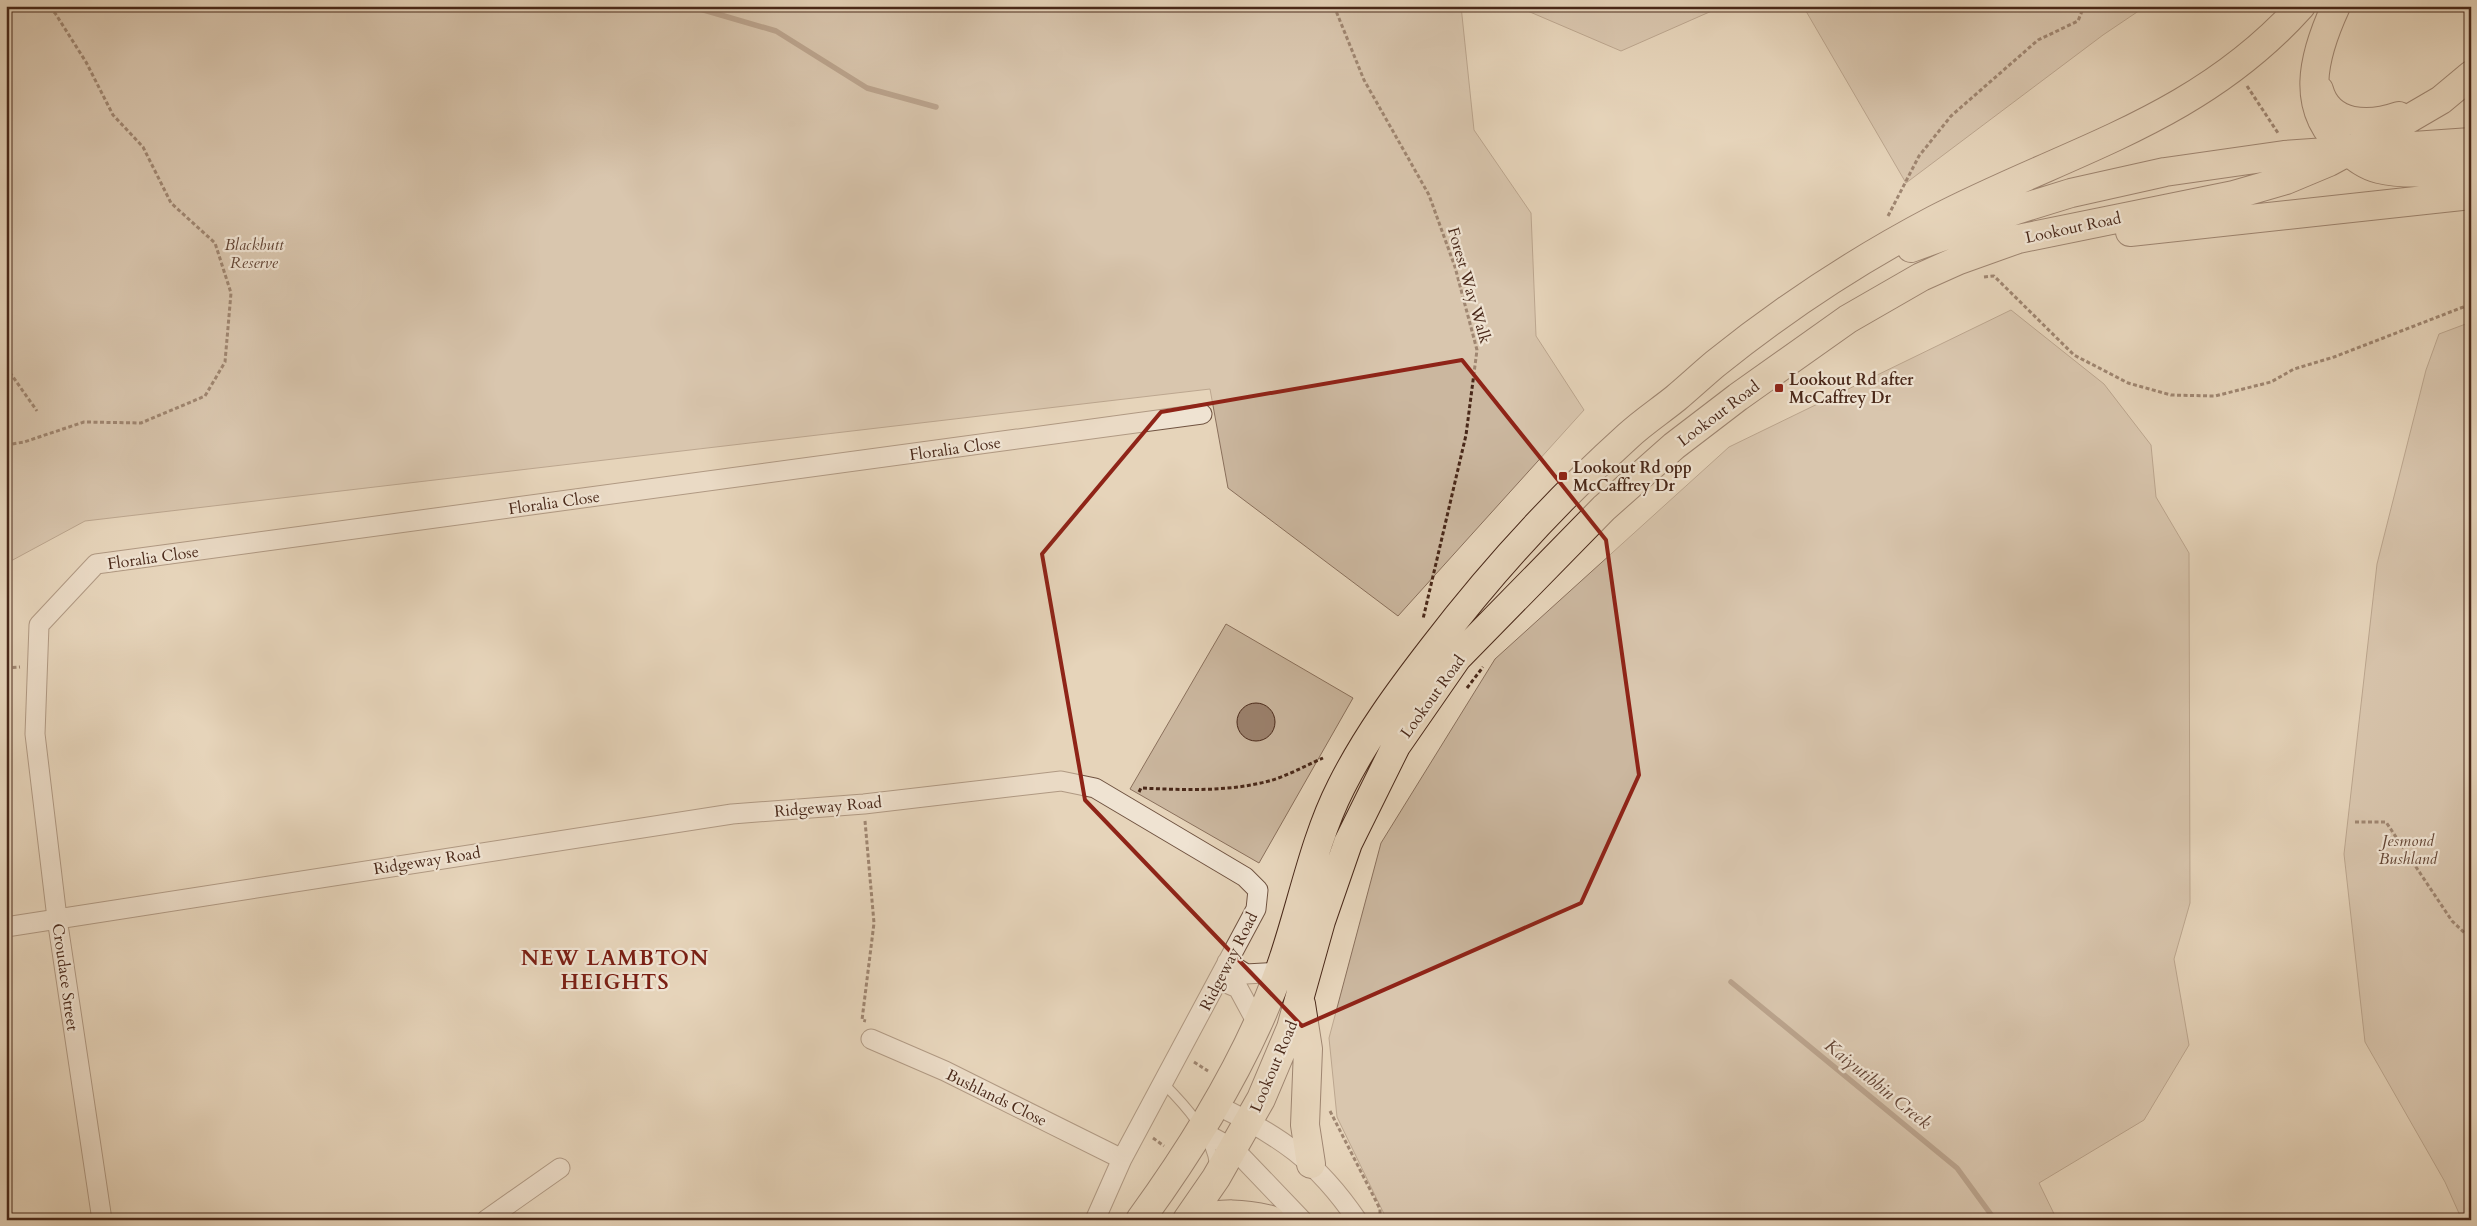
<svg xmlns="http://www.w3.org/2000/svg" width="2477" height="1226" viewBox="0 0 2477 1226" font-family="Cardo,serif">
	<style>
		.green { fill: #cbb79f; stroke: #8a705c }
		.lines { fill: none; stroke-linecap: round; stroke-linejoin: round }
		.stream { stroke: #876c59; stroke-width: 5.5 }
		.building { fill: #9b816d; stroke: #492819 }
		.lane-casing { stroke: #705341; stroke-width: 11 }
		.street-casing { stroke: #705341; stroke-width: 21 }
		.highway-casing { stroke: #492819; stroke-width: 30 }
		.path { stroke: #492819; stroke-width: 3; stroke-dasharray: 4 2.5; stroke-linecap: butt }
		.lane { stroke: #efe3d2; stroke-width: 9 }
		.street { stroke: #efe3d2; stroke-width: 19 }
		.highway { stroke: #e6d4ba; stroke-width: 28 }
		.marked { fill: none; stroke: #8f2418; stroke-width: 4; stroke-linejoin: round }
		.poi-dot { fill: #8f2418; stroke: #efe3d2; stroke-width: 2 }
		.labels { text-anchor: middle; stroke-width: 4.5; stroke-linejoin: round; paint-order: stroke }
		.street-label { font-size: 16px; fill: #492819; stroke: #efe3d2 }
		.park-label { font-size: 16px; font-style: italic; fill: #634534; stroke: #efe3d2 }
		.poi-label { font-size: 16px; font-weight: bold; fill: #492819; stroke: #efe3d2; text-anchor: start }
		.water-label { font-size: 18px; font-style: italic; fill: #634434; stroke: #efe3d2 }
		.district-label { font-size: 21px; font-weight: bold; letter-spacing: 1px; fill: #7a1f14; stroke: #efe3d2 }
	</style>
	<rect width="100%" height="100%" fill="#e6d4ba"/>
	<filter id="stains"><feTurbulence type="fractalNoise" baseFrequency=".004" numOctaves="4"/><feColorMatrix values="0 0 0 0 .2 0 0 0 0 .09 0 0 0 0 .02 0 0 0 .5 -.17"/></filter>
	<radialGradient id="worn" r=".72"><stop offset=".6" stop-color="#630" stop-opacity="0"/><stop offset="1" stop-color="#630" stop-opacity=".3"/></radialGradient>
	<path class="green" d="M6 6H1461L1474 130 1531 213 1536 336 1584 410 1398 616 1228 488 1210 389 85 521 9 562 6 568Z
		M1516 6H1723L1621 51Z
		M1803 6H2146L2103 35 1906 183Z
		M2011 310 2104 384 2151 445 2156 497 2189 553 2190 903 2174 959 2189 1045 2144 1120 2039 1183 2057 1220H1387L1337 1117 1329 1038 1381 843 1495 659 1729 447Z
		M2471 322V1220H2462L2445 1182 2365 1042 2344 854 2377 564 2426 370 2439 334Z
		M1226 624 1353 698 1259 863 1130 789Z"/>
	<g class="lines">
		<path class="stream" d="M690 6 776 31 867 88 936 107
			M1731 982 1957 1168 1995 1220"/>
	</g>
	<path class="building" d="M1237 722a19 19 0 1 1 38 0a19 19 0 1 1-38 0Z"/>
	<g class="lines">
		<g class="lane-casing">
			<path id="lane" d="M1163 1083C1186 1106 1211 1133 1215 1167"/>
		</g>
		<g class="street-casing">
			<path id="street" d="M6 927 732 814 864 804 1061 781 1095 788 1245 877 1258 890 1256 909 1122 1159 1095 1220
				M1227 962 1246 974 1279 972
				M1219 980 1238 988 1257 1023
				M871 1039 945 1071 1122 1159
				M1216 1105C1279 1135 1317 1161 1357 1220
				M1201 1131 1234 1149 1302 1220
				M102 1220 57 918 35 734 39 625 96 564 1202 414
				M486 1220 560 1168"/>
		</g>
		<g class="highway-casing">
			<path id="highway" d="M2336 6C2313 56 2298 110 2346 150 2356 158 2366 166 2379 169 2409 176 2440 171 2471 169
				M2319 90C2329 127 2370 126 2399 116
				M2130 232 2471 195
				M1911 248 2016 210 2071 193 2165 172 2284 155 2471 142
				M1301 1004 1308 1049 1305 1125 1311 1164
				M1140 1220C1196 1143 1248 1059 1280 969 1301 910 1313 842 1341 787 1366 737 1399 692 1433 648 1491 572 1557 500 1628 436 1643 422 1660 411 1676 398 1689 387 1702 375 1715 364 1782 310 1858 260 1934 220 2066 151 2197 122 2301 6
				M1187 1220 1216 1178 1261 1099 1291 1028 1321 921 1348 843 1396 746 1457 658 1604 508 1674 446 1738 397 1848 319 1921 277 1959 260 2018 239 2234 195 2286 180 2329 162 2405 121 2441 100 2471 75
				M1194 1220C1221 1212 1244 1213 1271 1220"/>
		</g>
		<path class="path" d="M1334 6 1364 80 1429 195 1455 267 1477 350 1466 435 1423 619
			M2247 86 2278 133
			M1888 216 1919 156 1951 116 2038 40 2078 21 2084 6
			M1984 277 1994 276 2074 355 2128 383 2171 395 2215 396 2271 382 2294 369 2334 357 2471 304
			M6 367 37 411
			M6 445 24 442 84 422 141 423 205 396 225 362 231 293 215 243 171 203 143 147 113 115 86 62 55 13 46 6
			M6 668 20 667
			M1467 688 1483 667
			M1139 792 1141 788C1183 790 1228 792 1269 781 1287 776 1305 766 1323 758
			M865 821 874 923 862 1020 866 1021
			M2355 822H2386L2452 921 2471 939
			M1194 1062 1208 1071
			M1330 1111 1380 1209V1220
			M1153 1138 1164 1146"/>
		<use href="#lane" class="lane"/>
		<use href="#street" class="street"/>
		<use href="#highway" class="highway"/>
	</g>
	<path d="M0 0H2477V1226H0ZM1462 360 1606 540 1639 775 1581 903 1302 1026 1085 800 1042 554 1161 412Z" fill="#e6d4ba" fill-opacity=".55" fill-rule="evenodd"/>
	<path class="marked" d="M1462 360 1606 540 1639 775 1581 903 1302 1026 1085 800 1042 554 1161 412Z"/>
	<g class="poi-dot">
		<rect x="1774" y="383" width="10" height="10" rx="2.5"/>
		<rect x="1558" y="471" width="10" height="10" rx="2.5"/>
	</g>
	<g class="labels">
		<g class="street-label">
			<text transform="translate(2073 227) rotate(-12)" y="6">Lookout Road</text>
			<text transform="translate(1470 285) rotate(74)" y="6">Forest Way Walk</text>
			<text transform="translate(1718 413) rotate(-37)" y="6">Lookout Road</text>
			<text transform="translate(955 448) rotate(-8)" y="6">Floralia Close</text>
			<text transform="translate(554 502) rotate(-8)" y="6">Floralia Close</text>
			<text transform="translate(153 557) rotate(-8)" y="6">Floralia Close</text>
			<text transform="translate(1432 696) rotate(-54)" y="6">Lookout Road</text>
			<text transform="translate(828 806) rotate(-5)" y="6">Ridgeway Road</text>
			<text transform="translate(427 860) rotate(-9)" y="6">Ridgeway Road</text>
			<text transform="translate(1228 961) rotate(-63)" y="6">Ridgeway Road</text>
			<text transform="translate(66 977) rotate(82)" y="6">Croudace Street</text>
			<text transform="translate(1273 1066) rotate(-67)" y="6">Lookout Road</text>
			<text transform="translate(997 1097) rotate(26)" y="6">Bushlands Close</text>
		</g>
		<g class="park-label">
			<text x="254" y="250">Blackbutt<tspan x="254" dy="18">Reserve</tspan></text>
			<text x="2408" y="846">Jesmond<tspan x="2408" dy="18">Bushland</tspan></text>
		</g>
		<g class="poi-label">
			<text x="1789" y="385">Lookout Rd after<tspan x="1789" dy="18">McCaffrey Dr</tspan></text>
			<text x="1573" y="473">Lookout Rd opp<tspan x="1573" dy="18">McCaffrey Dr</tspan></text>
		</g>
		<g class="water-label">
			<text transform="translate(1878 1084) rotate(39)" y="6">Kaiyutibbin Creek</text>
		</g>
		<g class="district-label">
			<text x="615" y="965">NEW LAMBTON<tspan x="615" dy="24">HEIGHTS</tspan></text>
		</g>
	</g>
	<rect width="2477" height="1226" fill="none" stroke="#e6d4ba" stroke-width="25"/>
	<rect x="8" y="8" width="2462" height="1211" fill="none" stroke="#492819" stroke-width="2.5"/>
	<rect x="12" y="12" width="2452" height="1201" fill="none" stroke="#492819"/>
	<rect width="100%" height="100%" filter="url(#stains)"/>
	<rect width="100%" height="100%" fill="url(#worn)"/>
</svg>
